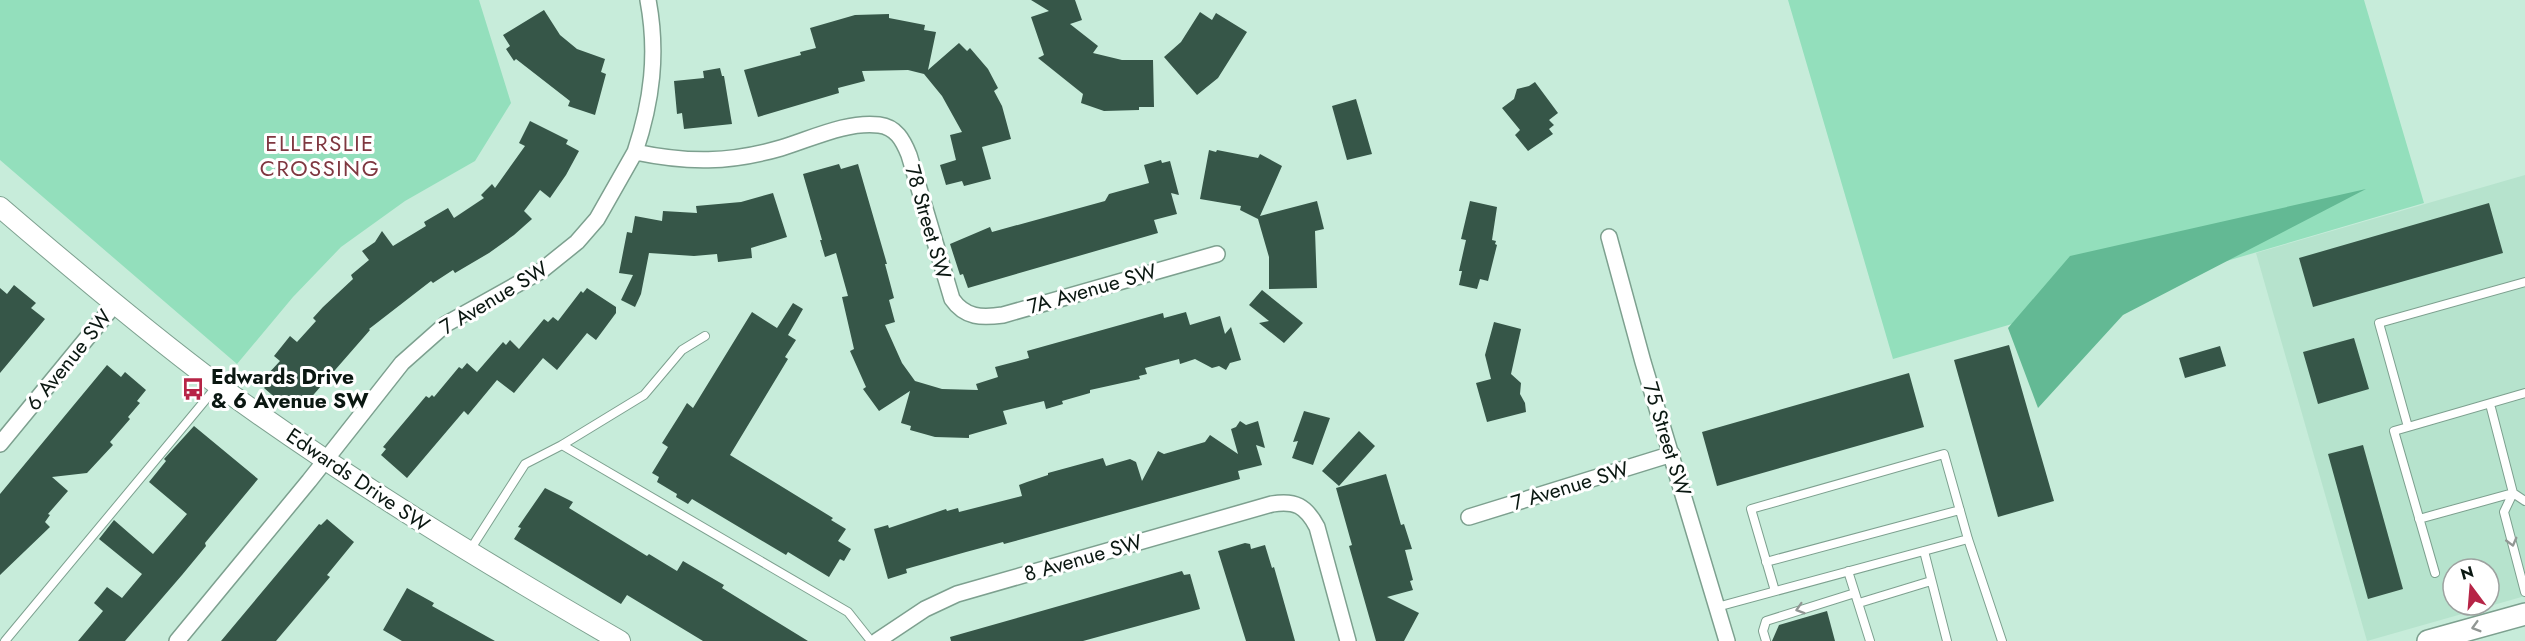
<svg xmlns="http://www.w3.org/2000/svg" width="2525" height="641" viewBox="0 0 2525 641" font-family="Jost,sans-serif">
	<style>
		.built { fill: #b6e3cd; fill-rule: evenodd }
		.green { fill: #93dfbc }
		.forest { fill: #63b994 }
		.building { fill: #365648 }
		.lines { fill: none; stroke-linecap: round; stroke-linejoin: round }
		.service-casing { stroke: #7da08f; stroke-width: 10 }
		.minor-casing { stroke: #7da08f; stroke-width: 18 }
		.tertiary-casing { stroke: #7da08f; stroke-width: 22 }
		.secondary-casing { stroke: #7da08f; stroke-width: 24 }
		.service { stroke: #fff; stroke-width: 8 }
		.minor { stroke: #fff; stroke-width: 15 }
		.tertiary { stroke: #fff; stroke-width: 20 }
		.secondary { stroke: #fff; stroke-width: 21 }
		.oneway { stroke: #919794 }
		.labels { text-anchor: middle; stroke-width: 6; stroke-linejoin: round; paint-order: stroke }
		.street-label { font-size: 21px; fill: #0a1711; stroke: #fff }
		.poi-label { font-size: 21px; font-weight: bold; fill: #0a1711; stroke: #fff; text-anchor: start }
		.neighbourhood-label { font-size: 22px; letter-spacing: 1.5px; fill: #7f3740; stroke: #fff }
	</style>
	<rect width="100%" height="100%" fill="#c7ecda"/>
	<path class="built" d="M2525 175V596L2367 641 2256 253ZM2453 569H2489V605H2453Z"/>
	<path class="green" d="M0 0H479L511 103 475 161 405 201 341 247 293 297 237 364 0 160Z
		M1788 0H2364L2424 203 1893 359Z"/>
	<path class="forest" d="M2366 189 2123 315 2038 408 2008 328 2070 256Z"/>
	<path class="building" d="M1031 0H1075L1082 20 1070 24 1098 46 1093 53 1122 60H1153L1154 107H1139V110L1104 111 1081 103 1083 94 1038 58 1044 55 1031 17 1049 11Z
		M544 10 560 35 577 49 605 59 601 72 606 74 595 115 568 106 570 101 516 59 514 61 506 49 510 46 503 35Z
		M1200 12 1212 20 1216 13 1247 32 1218 78 1197 95 1164 57 1181 42Z
		M889 14V18L925 25 924 30 936 32 928 70 959 43 967 51 970 48 988 69 998 88 994 91 1002 106 1011 139 982 147 991 179 964 186 962 181 946 185 940 165 956 160 950 135 962 132 942 96 924 74 908 70 862 71 865 81 838 88 839 93 758 117 744 70 801 55 800 52 816 48 810 28 855 15Z
		M720 68 722 76H724L732 124 684 129 682 113 677 114 674 81 704 78 703 71Z
		M1535 82 1558 113 1549 120 1554 125 1549 129 1553 134 1528 151 1515 135 1520 130 1502 108 1514 99 1517 89 1529 86Z
		M1356 99 1372 154 1347 160 1332 106Z
		M530 121 568 140 566 144 579 151 566 175 550 198 540 190 524 211 532 219 514 235 489 253 455 273 453 270 433 283 431 281 369 329 370 330 301 409 290 400 285 406 264 388 272 379 267 375 280 361 274 356 290 336 297 342 316 321 313 318 323 307 353 279 351 275 369 260 362 251 375 242 382 231 393 246 426 226 424 222 448 208 454 218 484 198 481 195 492 184 495 188 525 146 519 143Z
		M1209 150 1216 152 1217 150 1258 158 1260 154 1282 166 1260 216 1317 201 1324 229 1315 231 1317 288 1269 289V257L1258 219 1240 210 1241 206 1200 199Z
		M1161 160 1162 163 1170 161 1179 195 1171 193 1177 214 1154 220 1158 233 968 288 963 274 960 275 950 244 990 227 992 232 1105 201 1109 194 1149 183 1144 165Z
		M839 164 841 169 858 164 887 264H885L894 298 889 300 895 322 885 325 902 363 915 381 942 389 978 390 976 384 998 377 995 367 1029 358 1027 351 1163 313 1164 318 1186 312 1190 325 1220 316 1225 334 1231 327 1241 360 1230 363 1226 370 1219 366 1212 368 1195 359 1180 364 1179 359 1145 368 1147 374 1139 376 1140 379 1090 390V393L1062 401 1063 404 1046 409 1044 401 1003 411 1007 424 969 435V438L935 437 910 430 911 426 901 423 910 391 879 411 863 389 866 387 850 351 854 349 842 297 848 296 836 253 825 257 820 240H822L803 174Z
		M773 193 787 237 751 248 752 258 718 262 717 254 694 256 649 253 641 294 635 307 621 300 633 275 619 273 627 232 632 233 635 216 662 221 663 211 697 213 696 206 741 202Z
		M1470 201 1497 207 1492 240 1496 241 1495 244 1497 245 1488 281 1480 279 1477 289 1459 285 1462 271H1459L1466 240 1461 239Z
		M2489 203 2503 253 2313 307 2299 258Z
		M14 285 36 303 31 308 45 319 0 373V288L7 294Z
		M587 288 616 307V313L596 340 587 333 557 370 543 358 514 393 497 380 468 415 464 411 407 478 381 455 386 449 383 447 426 396 429 398 432 395 434 397 459 367 462 369 467 363 477 372 503 342 506 345 510 340 519 349 544 319 548 322 553 317 558 321 581 291 583 293Z
		M1262 290 1303 323 1284 343 1259 323 1269 321 1249 305Z
		M793 303 803 309 788 335 796 340 785 357 788 359 730 455 833 518 831 520 846 529 838 541 851 549 844 561 840 559 829 577 788 552 786 555 692 499 688 504 676 497 677 494 657 482 659 477 652 473 668 447 662 443 681 413 687 403 693 408 752 312 777 328Z
		M1494 322 1521 329 1511 374 1521 383 1520 394 1525 403 1526 412 1487 422 1476 383 1491 379 1485 355Z
		M2354 338 2369 389 2318 404 2303 352Z
		M2009 345 2054 501 1998 517 1954 360Z
		M2220 346 2226 366 2185 378 2179 358Z
		M107 365 121 377 125 372 146 390 137 401 140 403 128 417 130 419 110 442 113 445 87 473 52 477 68 491 48 514 50 515 45 522 50 527 0 575V494Z
		M1909 373 1924 427 1717 486 1702 432Z
		M1304 411 1330 418 1313 465 1292 458 1298 441 1293 442Z
		M1240 421 1246 425 1258 421 1265 448 1256 445 1262 465 1238 471 1240 479 1004 544 1003 542 966 552 906 569 907 573 888 579 874 529 888 525 889 528 946 509 947 511 958 508 959 512 1022 496 1019 485 1027 482 1048 475V473L1103 458 1106 466 1130 459 1136 462 1142 481 1158 451 1164 454 1205 442 1210 435 1238 454 1231 429 1236 427Z
		M194 426 258 479 205 543 206 546 182 575 125 641H78L103 611 94 603 107 587 122 598 142 574 99 539 114 520 153 554 187 514 149 482 166 461 164 459Z
		M1359 431 1375 446 1339 486 1322 471Z
		M2363 445 2403 589 2368 599 2328 454Z
		M1386 474 1401 525 1404 524 1412 549 1405 550 1413 580 1410 581 1413 590 1387 597 1419 613 1404 641H1376L1349 546 1352 545 1336 488Z
		M545 488 573 502 569 508 647 556 649 554 677 571 683 561 724 585 722 588 808 641H703L627 595 621 604 514 539 521 528 518 527Z
		M327 519 354 542 327 575 330 577 276 641H221L319 524 321 525Z
		M1245 543 1250 544 1251 549 1265 545 1272 568 1274 567 1295 641H1246L1218 551Z
		M1182 571 1184 575 1190 574 1200 609 1083 641H951L950 637Z
		M407 588 434 603 432 606 495 641H402L383 630Z
		M1827 611 1835 641H1772L1779 625Z"/>
	<g class="lines">
		<g class="service-casing">
			<path id="service" d="M2490 404 2513 493 2504 512 2525 592
				M2408 427 2525 393
				M562 445 848 612 871 641
				M2419 519 2513 493 2525 501
				M470 550 525 464 562 445 644 395 682 350 705 336
				M1924 551 1947 641
				M1766 562 1960 510
				M1848 571 1870 641
				M2435 573 2394 431 2408 427 2379 323 2525 282
				M1775 591 1751 509 1944 454 1968 539 2002 641
				M1859 603 1931 581
				M1717 607 1968 539
				M5 641 217 386
				M1766 641 1763 631 1766 621 1855 593"/>
		</g>
		<g class="minor-casing">
			<path id="minor" d="M635 152C652 101 658 53 648 0
				M1609 237 1643 362 1727 641
				M0 444 115 304
				M1469 517 1672 454
				M177 641 309 481 402 363 446 324 541 271 577 242 597 219 635 152C688 163 729 163 781 148 811 139 847 121 879 125 896 127 903 140 909 155L952 299C965 318 982 318 1003 315L1217 254
				M877 641 925 609 957 594 1272 504C1295 500 1306 506 1317 527L1348 641"/>
		</g>
		<g class="tertiary-casing">
			<path id="tertiary" d="M0 207C71 268 143 329 218 385 347 479 482 561 620 641"/>
		</g>
		<g class="secondary-casing">
			<path id="secondary" d="M2428 641 2525 614"/>
		</g>
		<use href="#service" class="service"/>
		<use href="#minor" class="minor"/>
		<use href="#tertiary" class="tertiary"/>
		<use href="#secondary" class="secondary"/>
	</g>
	<defs><path id="oneway-chevron" d="M-2-3.5L2.5 0L-2 3.5" fill="none" stroke-width="1.6" stroke-linecap="round" stroke-linejoin="round" transform="scale(1.5)"/></defs>
	<g class="oneway">
		<use href="#oneway-chevron" transform="translate(2512 542) rotate(75)"/>
		<use href="#oneway-chevron" transform="translate(1800 609) rotate(163)"/>
		<use href="#oneway-chevron" transform="translate(2476 627) rotate(164)"/>
	</g>
	<defs>
		<g id="bus-bare" transform="scale(1.8)"><path d="M-5-6H5V4H4V6H2V4H-2V6H-4V4H-5ZM-3.5-4V0h7V-4ZM-3.5 1.2v1.5H-2V1.2ZM2 1.2v1.5H3.5V1.2Z" fill="#b62446" stroke="#fff" stroke-width="2.5" paint-order="stroke"/></g>
	</defs>
	<g fill-rule="evenodd">
		<use href="#bus-bare" x="193" y="389"/>
	</g>
	<g class="labels">
		<g class="street-label">
			<text transform="translate(928 222) rotate(74)" y="7">78 Street SW</text>
			<text transform="translate(1092 289) rotate(-16)" y="7">7A Avenue SW</text>
			<text transform="translate(494 298) rotate(-31)" y="7">7 Avenue SW</text>
			<text transform="translate(69 360) rotate(-51)" y="7">6 Avenue SW</text>
			<text transform="translate(1667 439) rotate(73)" y="7">75 Street SW</text>
			<text transform="translate(358 480) rotate(34)" y="7">Edwards Drive SW</text>
			<text transform="translate(1570 486) rotate(-17)" y="7">7 Avenue SW</text>
			<text transform="translate(1083 558) rotate(-16)" y="7">8 Avenue SW</text>
		</g>
		<g class="poi-label">
			<text x="211" y="384">Edwards Drive<tspan x="211" dy="24">&amp; 6 Avenue SW</tspan></text>
		</g>
		<g class="neighbourhood-label">
			<text x="320" y="151">ELLERSLIE<tspan x="320" dy="25">CROSSING</tspan></text>
		</g>
	</g>
	<g transform="translate(2471 587) rotate(344)"><circle r="28" fill="#ffffff" stroke="#9da2a0" stroke-width="1.5"/>
	<path d="M0-4.5L10 22L0 15L-10 22Z" fill="#b62446"/>
	<text y="-9" font-size="16" font-weight="bold" text-anchor="middle" fill="#0a1711">N</text>
	</g>
</svg>
